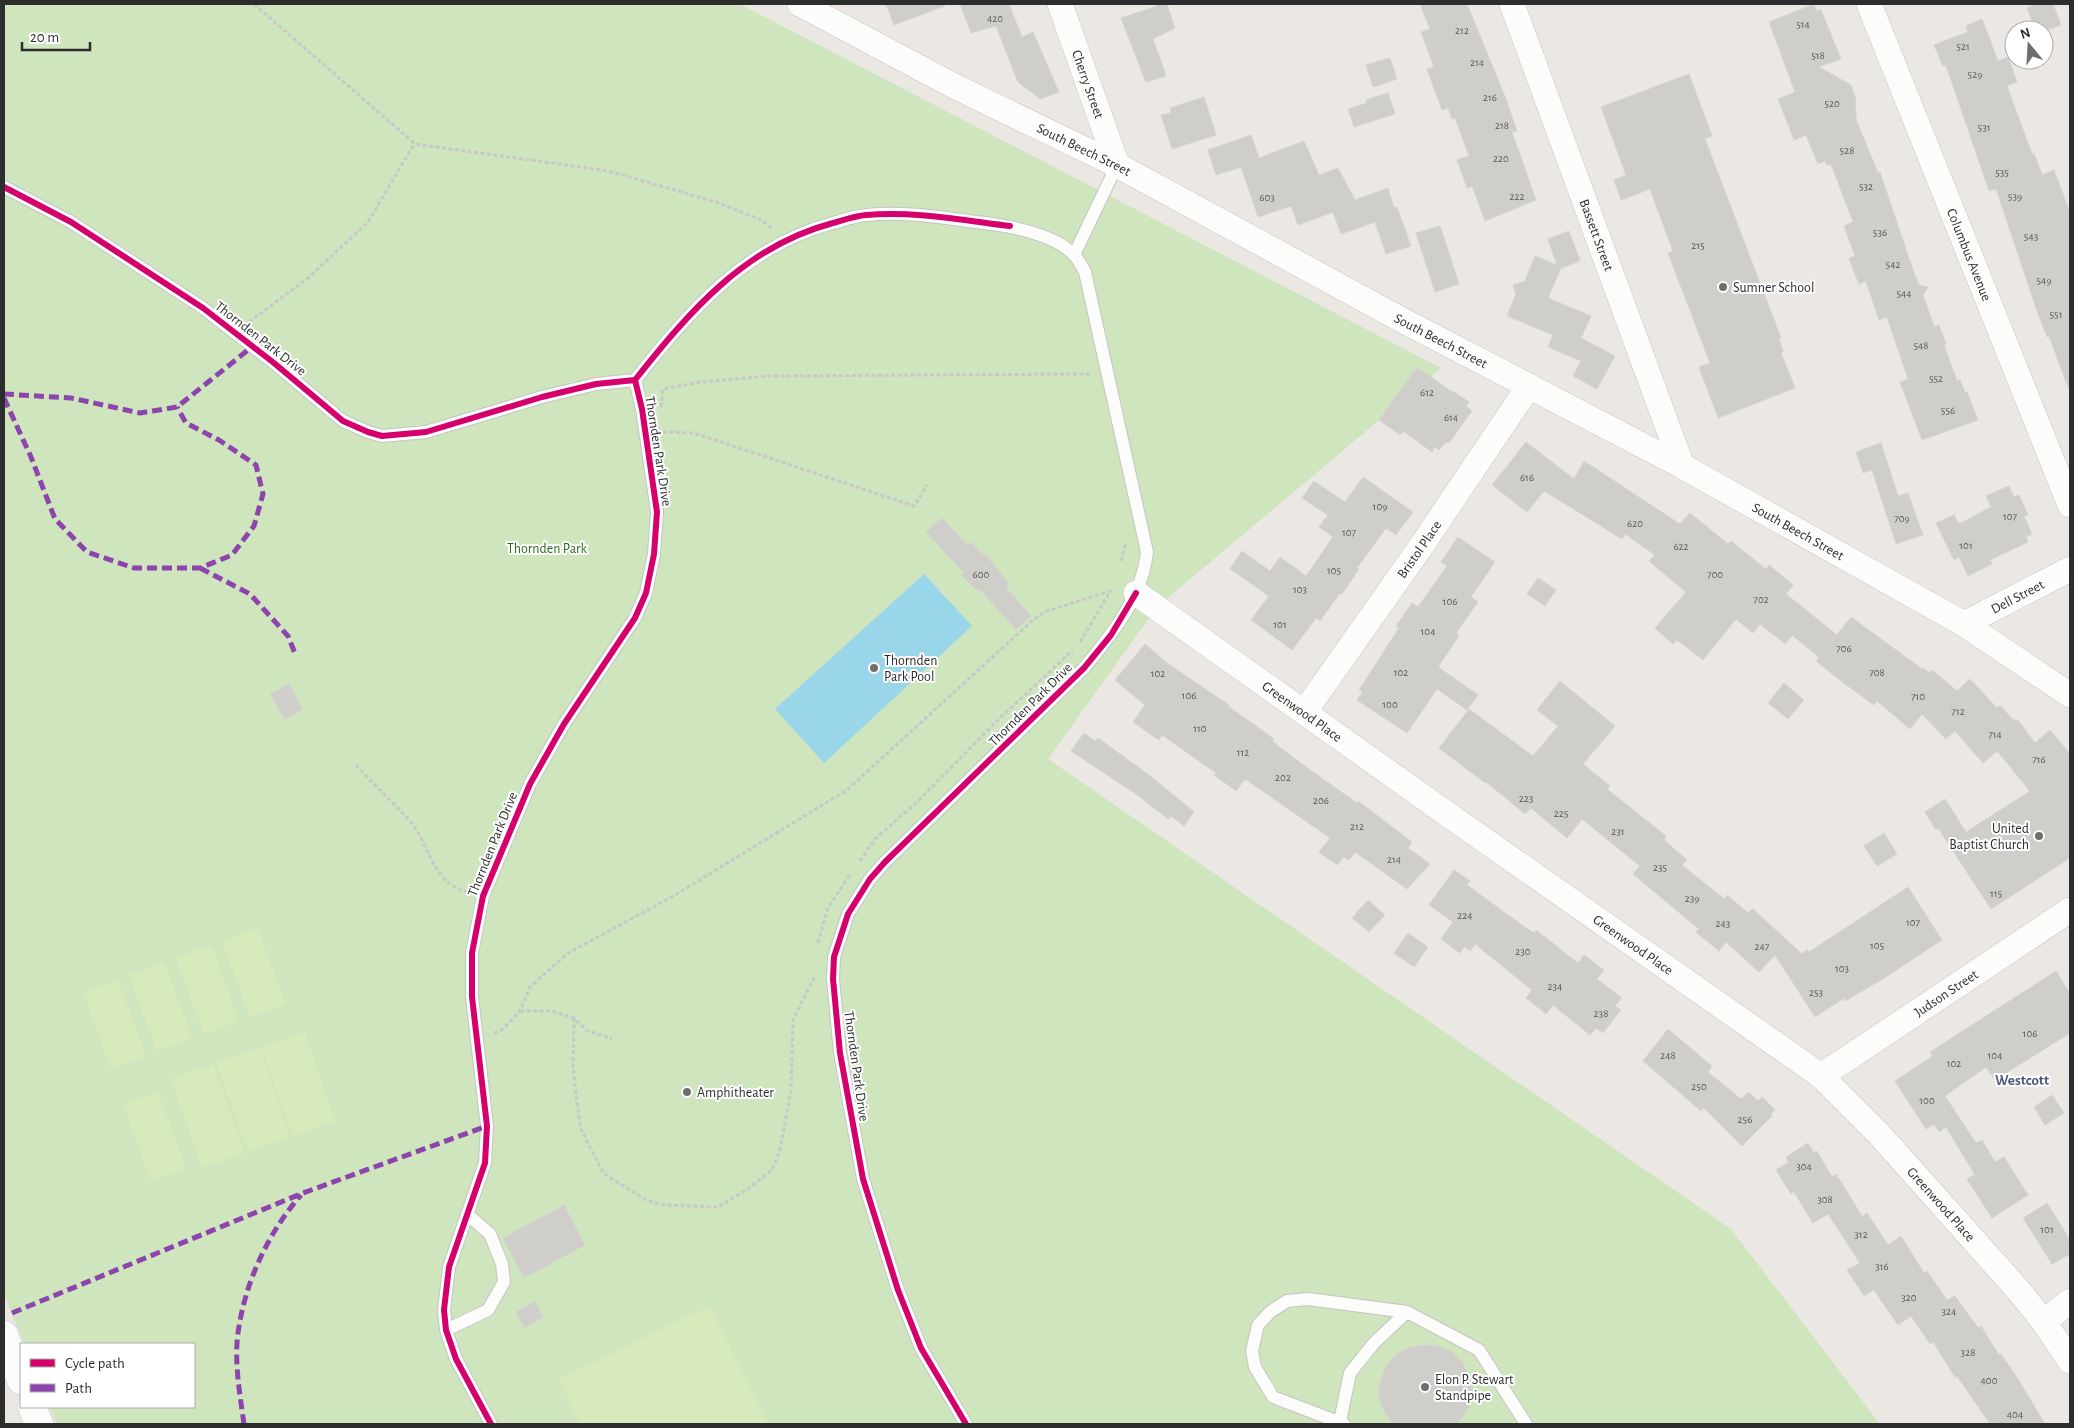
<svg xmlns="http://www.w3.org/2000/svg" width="2074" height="1428" viewBox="0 0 2074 1428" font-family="'Alegreya Sans',sans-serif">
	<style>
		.green { fill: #cee5be }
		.pitch { fill: #d8e9bc }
		.water { fill: #9ad6ea }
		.building { fill: #d0cecb; stroke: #d6d4d0 }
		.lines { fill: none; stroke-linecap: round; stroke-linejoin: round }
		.lane-casing { stroke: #c5c4c4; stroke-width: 14 }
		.street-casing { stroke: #c5c4c4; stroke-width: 26 }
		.secondary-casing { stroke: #c5c4c4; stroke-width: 29 }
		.path { stroke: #c8c8c8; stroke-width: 3; stroke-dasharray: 4 2.5; stroke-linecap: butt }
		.lane { stroke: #fcfcfb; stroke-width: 12 }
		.street { stroke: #fcfcfb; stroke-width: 25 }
		.secondary { stroke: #fcfcfb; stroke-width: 28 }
		.quiet { stroke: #8e44ad; stroke-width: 5; stroke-dasharray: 10 5; stroke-linecap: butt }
		.cycleway-casing { stroke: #fff; stroke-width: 9 }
		.cycleway { stroke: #d6006c; stroke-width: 6 }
		.poi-dot { fill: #706e6d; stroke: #fff; stroke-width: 2 }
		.labels { text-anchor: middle; stroke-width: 4; stroke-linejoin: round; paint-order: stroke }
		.number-label { font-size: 11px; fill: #585756 }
		.street-label { font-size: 14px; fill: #2d2d2d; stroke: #fff }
		.poi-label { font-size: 14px; fill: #2d2d2d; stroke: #fff; text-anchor: start }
		.park-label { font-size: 14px; fill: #2e6b1d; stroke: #fff }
		.neighbourhood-label { font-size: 15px; font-weight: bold; fill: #4e577e; stroke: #fff }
	</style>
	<rect width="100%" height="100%" fill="#ebe8e4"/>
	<path class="green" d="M4 4H740L1441 368 1157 607 1048 759 1731 1229 1880 1424H57L49 1407H194V1344H24L4 1294Z"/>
	<path class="pitch" d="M258 928 285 1004 250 1017 222 941Z
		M211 945 239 1021 204 1034 176 958Z
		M164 962 192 1038 157 1051 129 975Z
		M118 980 146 1056 111 1069 83 992Z
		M304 1032 335 1121 293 1137 261 1048Z
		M259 1048 290 1137 248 1152 216 1063Z
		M213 1064 245 1153 202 1168 171 1079Z
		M158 1092 186 1168 151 1181 123 1104Z
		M710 1306 767 1424H580L559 1379Z"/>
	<path class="water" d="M924 574 972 626 824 763 775 709Z"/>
	<path class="building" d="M886 4H944L945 6 894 25Z
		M960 4H1009L1022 37 1033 32 1059 92 1040 99 1018 82 996 26 971 33Z
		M1163 4H1167L1175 28 1153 39 1166 76 1146 82 1121 18Z
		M1420 4H1467L1506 99 1517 131 1512 132 1536 200 1485 221 1472 186 1467 188 1457 160 1469 156 1455 118 1452 119 1448 108 1442 110 1427 69 1434 67 1421 32 1430 29Z
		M1814 4 1816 11 1821 10 1841 59 1819 67 1851 85 1856 100 1855 109 1857 116 1855 117 1878 173 1880 172 1915 276 1919 285 1928 287 1923 295 1934 327 1939 325 1946 344 1944 345 1957 381 1960 380 1965 393 1967 392 1978 420 1922 440 1900 382 1908 379 1887 317 1879 320 1866 281 1859 284 1849 258 1855 256 1844 226 1853 222 1831 164 1827 165 1825 161 1818 164 1806 135 1794 140 1778 99 1795 92 1769 22Z
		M2037 4H2053L2061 25 2048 30H2036L2027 8Z
		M1982 19 1998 61 2008 57 2017 82 2007 86 2032 154 2034 153 2042 175 2054 170 2070 213V387H2068L2049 336 2047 337 2037 311 1996 189 1989 191 1946 65 1943 66 1934 45 1968 32 1966 26Z
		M1390 58 1397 79 1373 87 1366 65Z
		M1689 74 1712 136 1705 139 1781 338 1779 339 1783 352 1781 353 1795 388 1718 418 1699 367 1710 363 1668 253 1673 251 1650 189 1621 200 1614 180 1626 175 1601 107Z
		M1388 93 1395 114 1354 127 1348 109 1367 103 1366 100Z
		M1204 97 1216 135 1172 149 1161 115 1171 113 1170 108Z
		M1251 135 1259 158 1304 141 1319 175 1338 168 1355 200 1388 188 1394 208 1397 207 1411 246 1386 254 1375 222 1341 234 1333 212 1298 225 1291 206 1258 217 1241 167 1216 175 1208 150Z
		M1440 226 1459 284 1435 292 1416 233Z
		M1569 231 1580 261 1561 268 1548 298 1591 316 1581 338 1615 356 1597 389 1573 376 1581 361 1548 347 1553 335 1507 316 1516 294 1513 285 1525 281 1535 256 1557 265 1548 239Z
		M1417 367 1452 392 1453 391 1469 402 1466 406 1472 411 1449 443 1446 442 1439 450 1435 447 1432 452 1403 431 1400 435 1379 420Z
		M1526 442 1574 479 1584 461 1680 524 1690 513 1728 544 1731 541 1766 569 1769 565 1793 585 1786 594 1837 635 1851 617 1922 669 1923 668 1930 673 1932 670 1957 691 1970 679 1997 708 2000 705 2013 720H2018L2035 743 2050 730 2070 754V858L1991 909 1938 828 1936 830 1925 812 1945 799 1966 832 2030 791 1997 751 1983 763 1955 731 1946 739 1922 714 1910 729 1877 701 1874 705 1841 681 1816 661 1819 657 1792 635 1785 644 1760 624 1753 633 1736 619 1703 660 1677 640 1673 644 1655 628 1686 592 1649 561 1655 555 1625 534 1622 539 1544 491 1527 512 1492 485Z
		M1881 443 1898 496 1908 493 1923 535 1896 544 1872 470 1863 473 1856 452Z
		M1363 477 1413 512 1396 535 1386 528 1357 568 1359 569 1342 594 1340 593 1320 621 1316 618 1292 650 1251 620 1269 596 1230 569 1242 551 1270 571 1280 557 1306 576 1333 537 1319 527 1328 515 1302 498 1314 481 1345 502Z
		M2009 486 2014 497 2019 495 2028 515 2024 516 2032 534 2026 537 2028 542 1990 560 1992 564 1968 576 1959 557 1954 560 1936 523 1954 515 1959 524 1991 507 1986 496Z
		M942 518 967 545 971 542 983 555 984 553 1009 584 1006 587 1031 616 1016 629 979 589 977 591 961 575 964 573 926 532Z
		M1458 537 1495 562 1471 597 1478 602 1456 633 1459 636 1438 667 1478 695 1467 710 1437 689 1407 733 1357 700 1363 692 1359 690 1399 628 1396 626 1412 603 1418 607 1447 566 1441 562Z
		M1538 578 1556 590 1545 606 1527 594Z
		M1145 644 1167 663 1229 705 1228 706 1274 739 1272 741 1306 767 1357 803 1358 801 1412 842 1408 848 1430 864 1407 889 1355 852 1349 860 1344 857 1337 865 1319 852 1330 838 1245 779 1236 791 1214 775 1216 773 1162 735 1159 740 1133 722 1145 705 1115 680Z
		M1560 681 1615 726 1583 764 1610 786 1607 789 1666 836 1664 840 1687 860 1682 865 1724 899 1727 895 1749 914 1748 912 1753 909 1802 954 1807 950 1809 952 1908 887 1942 940 1881 980 1845 1001 1844 998 1815 1017 1775 955 1759 972 1726 942 1719 951 1696 932 1699 929 1633 874 1640 866 1582 819 1567 838 1531 808 1525 814 1486 782 1485 783 1439 748 1469 709 1533 756 1558 726 1537 710Z
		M1784 683 1804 700 1788 719 1768 703Z
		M289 684 303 710 284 719 270 694Z
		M1084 733 1095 741 1098 738 1149 775 1194 812 1184 826 1171 816 1168 819 1136 794 1071 751Z
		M1884 833 1897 854 1877 866 1864 846Z
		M1454 870 1470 881 1467 885 1526 928 1534 933 1536 930 1578 963 1584 955 1604 970 1597 979 1622 998 1615 1006 1621 1010 1603 1033 1596 1028 1590 1035 1553 1005 1546 1014 1526 998 1532 990 1475 944 1470 951 1464 947 1460 953 1441 939 1453 922 1429 905Z
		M1368 900 1385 915 1369 932 1352 918Z
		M1408 933 1428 947 1414 967 1394 953Z
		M2056 971 2070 993V1033L1995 1080 1986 1067 1945 1096 1976 1143 1982 1140 1995 1162 2004 1157 2028 1195 1992 1218 1967 1179 1975 1175 1946 1127 1939 1132 1934 1124 1926 1129 1895 1081 1933 1056 1930 1052Z
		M1668 1029 1712 1066 1708 1072 1741 1099 1749 1092 1758 1101 1762 1097 1775 1110 1771 1114 1772 1116 1742 1146 1704 1108 1701 1111 1643 1061Z
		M2052 1095 2064 1113 2045 1125 2034 1107Z
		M1808 1143 1814 1153 1817 1151 1832 1177 1836 1174 1862 1216 1867 1213 1888 1245 1901 1236 1924 1273 1927 1271 1947 1300 1955 1296 1978 1328 1981 1326 1999 1355 2001 1354 2018 1379 2045 1424H1990L1957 1376 1955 1377 1933 1342 1930 1344 1911 1316 1898 1325 1874 1290 1864 1296 1847 1270 1860 1263 1828 1214 1813 1223 1794 1192 1791 1194 1776 1170 1789 1162 1786 1157Z
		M2047 1203 2070 1240V1254L2052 1264 2023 1218Z
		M564 1205 585 1245 524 1278 503 1238Z
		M535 1301 543 1317 524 1328 516 1312Z
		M1422 1345 1438 1346 1452 1352 1463 1363 1470 1376 1472 1392 1469 1406 1457 1424H1393L1384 1412 1379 1398 1380 1383 1385 1368 1394 1356 1407 1348Z"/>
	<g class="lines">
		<g class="lane-casing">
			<path id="lane" d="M4 187 71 222 203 308 274 363 343 421 368 432 382 436 426 432 542 397 596 384 635 380C689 312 745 246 833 223 844 220 855 216 866 215 903 211 939 217 976 222 1004 225 1055 233 1075 256 1079 260 1082 267 1085 272L1147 552C1142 598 1112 634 1084 668L885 862 870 879 848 914 834 957 833 979 840 1053 863 1179 898 1290 921 1348 966 1424
				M1074 255 1117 165
				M446 1330 488 1310 504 1282 502 1264 490 1234 467 1214
				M1340 1421 1350 1373 1374 1343 1407 1312
				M491 1424 456 1359 446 1330 444 1310 449 1267 485 1163 487 1126 472 997V953L483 896 530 784 564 724 635 618 646 593 654 554 657 512 642 409 635 380
				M1344 1424 1273 1397 1255 1367 1252 1351 1258 1325 1270 1312 1287 1301 1308 1299 1407 1312 1479 1350 1526 1424"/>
		</g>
		<g class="street-casing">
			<g id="street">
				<path id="s1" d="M800 4 952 85 1117 165 1400 319 1682 466 1964 624 2070 695"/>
				<path id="s2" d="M1060 4 1117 165"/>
				<path id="s3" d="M1512 4 1682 466"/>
				<path id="s4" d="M1869 4 2070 505"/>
				<path id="s5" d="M1136 593 1443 811 1821 1076 1879 1134 2019 1291 2044 1322 2070 1361"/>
				<path id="s6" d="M1964 624 2070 569"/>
				<path id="s7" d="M1305 711 1420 548 1529 386"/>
				<path id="s8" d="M1821 1076 2070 910"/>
				<path d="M2044 1322 2070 1301"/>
			</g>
		</g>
		<g class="secondary-casing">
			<path id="secondary" d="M4 1335 21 1380
				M32 1407 39 1424"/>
		</g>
		<path class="path" d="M254 4 415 144 609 171 716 202 761 220 773 229
			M249 322 308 278 368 222 414 144
			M661 407 663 389 700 382 768 376 1090 374
			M663 432 694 433 914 506 927 485
			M1121 561 1126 543
			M1080 642 1111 590
			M356 765C373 784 392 801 409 820 430 843 431 884 468 892
			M860 861 875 839 918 801 1000 718 1073 650
			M818 943 827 910 850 874
			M520 1011H551L574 1018 586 1030 612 1039
			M574 1018 573 1067 580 1127 603 1173 646 1200 665 1205 718 1207 748 1189 772 1170 780 1150 791 1090 793 1020 815 976
			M494 1033 502 1030 520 1011 530 987 568 953 670 898 847 790 1033 620 1044 612 1110 591"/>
		<use href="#lane" class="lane"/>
		<use href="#street" class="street"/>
		<use href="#secondary" class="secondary"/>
		<path class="quiet" d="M4 394 71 398 140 413 177 407 253 346
			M4 398 31 457 55 519 87 552 134 568H200L232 555 254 526 263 494 256 465 219 440 186 423 177 407
			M200 568 250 594 288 636 296 656
			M12 1313 303 1193 487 1126
			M244 1424C240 1395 234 1362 238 1333 245 1282 268 1233 301 1195"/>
		<g class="cycleway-casing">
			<path id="cycleway" d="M4 187 71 222 203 308 274 363 343 421 368 432 382 436 426 432 542 397 596 384 635 380C689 312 745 246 833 223 844 220 855 216 866 215 914 211 962 220 1010 226
				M491 1424 456 1359 446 1330 444 1310 449 1267 485 1163 487 1126 472 997V953L483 896 530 784 564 724 635 618 646 593 654 554 657 512 642 409 635 380
				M966 1424 921 1348 898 1290 863 1179 840 1053 833 979 834 957 848 914 870 879 885 862 1084 668 1111 635 1136 593"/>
		</g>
		<use href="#cycleway" class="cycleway"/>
	</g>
	<g class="poi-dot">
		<circle cx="1723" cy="287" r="5"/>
		<circle cx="874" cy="668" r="5"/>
		<circle cx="2039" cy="836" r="5"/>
		<circle cx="687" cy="1092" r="5"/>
		<circle cx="1425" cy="1387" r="5"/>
	</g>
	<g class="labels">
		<g class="number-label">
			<text x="995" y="22">420</text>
			<text x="1803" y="28">514</text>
			<text x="1462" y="34">212</text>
			<text x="1963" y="50">521</text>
			<text x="1818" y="59">518</text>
			<text x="1477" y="66">214</text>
			<text x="1975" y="78">529</text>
			<text x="1490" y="101">216</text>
			<text x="1832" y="107">520</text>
			<text x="1502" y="129">218</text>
			<text x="1984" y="131">531</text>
			<text x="1847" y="154">528</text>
			<text x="1501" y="162">220</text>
			<text x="2002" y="176">535</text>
			<text x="1866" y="190">532</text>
			<text x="1517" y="200">222</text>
			<text x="2015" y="200">539</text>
			<text x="1267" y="201">603</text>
			<text x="1880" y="236">536</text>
			<text x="2031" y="240">543</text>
			<text x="1698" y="249">215</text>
			<text x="1893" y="268">542</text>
			<text x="2044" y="284">549</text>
			<text x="1904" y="297">544</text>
			<text x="2056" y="318">551</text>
			<text x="1921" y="349">548</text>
			<text x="1936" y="382">552</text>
			<text x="1427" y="396">612</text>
			<text x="1948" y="414">556</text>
			<text x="1451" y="421">614</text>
			<text x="1527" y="481">616</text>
			<text x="1380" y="510">109</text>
			<text x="2010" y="520">107</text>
			<text x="1902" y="522">709</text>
			<text x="1635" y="527">620</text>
			<text x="1349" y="536">107</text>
			<text x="1966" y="549">101</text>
			<text x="1681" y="550">622</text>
			<text x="1334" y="574">105</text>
			<text x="981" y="578">600</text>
			<text x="1715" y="578">700</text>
			<text x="1300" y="593">103</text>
			<text x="1761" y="603">702</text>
			<text x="1450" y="605">106</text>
			<text x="1280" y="628">101</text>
			<text x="1428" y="635">104</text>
			<text x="1844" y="652">706</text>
			<text x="1401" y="676">102</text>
			<text x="1877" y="676">708</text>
			<text x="1158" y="677">102</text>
			<text x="1189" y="699">106</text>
			<text x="1918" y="700">710</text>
			<text x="1390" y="708">100</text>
			<text x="1958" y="715">712</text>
			<text x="1200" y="732">110</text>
			<text x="1995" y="738">714</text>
			<text x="1243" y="756">112</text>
			<text x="2039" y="763">716</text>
			<text x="1283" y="781">202</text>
			<text x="1526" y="802">223</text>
			<text x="1321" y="804">206</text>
			<text x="1561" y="817">225</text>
			<text x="1357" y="830">212</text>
			<text x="1618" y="835">231</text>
			<text x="1394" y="863">214</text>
			<text x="1660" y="871">235</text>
			<text x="1996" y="897">115</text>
			<text x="1692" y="902">239</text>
			<text x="1465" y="919">224</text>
			<text x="1913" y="926">107</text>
			<text x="1723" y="927">243</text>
			<text x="1877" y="949">105</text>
			<text x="1762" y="950">247</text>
			<text x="1523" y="955">230</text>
			<text x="1842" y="972">103</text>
			<text x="1555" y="990">234</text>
			<text x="1816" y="996">253</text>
			<text x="1601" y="1017">238</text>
			<text x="2030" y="1037">106</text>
			<text x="1668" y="1059">248</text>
			<text x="1995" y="1059">104</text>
			<text x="1954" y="1067">102</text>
			<text x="1699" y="1090">250</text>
			<text x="1927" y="1104">100</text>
			<text x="1745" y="1123">256</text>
			<text x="1804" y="1170">304</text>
			<text x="1825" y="1203">308</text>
			<text x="2047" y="1233">101</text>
			<text x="1861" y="1238">312</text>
			<text x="1882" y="1270">316</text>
			<text x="1909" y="1301">320</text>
			<text x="1949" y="1315">324</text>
			<text x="1968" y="1356">328</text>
			<text x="1989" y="1384">400</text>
			<text x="2015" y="1418">404</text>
		</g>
		<g class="street-label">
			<text dy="5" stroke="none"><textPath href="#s2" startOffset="85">Cherry Street</textPath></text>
			<text dy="5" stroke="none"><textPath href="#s1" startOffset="319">South Beech Street</textPath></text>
			<text dy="5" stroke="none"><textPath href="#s3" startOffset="246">Bassett Street</textPath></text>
			<text dy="5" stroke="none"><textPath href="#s4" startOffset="270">Columbus Avenue</textPath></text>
			<text transform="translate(261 338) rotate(38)" y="5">Thornden Park Drive</text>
			<text dy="5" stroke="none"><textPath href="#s1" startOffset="724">South Beech Street</textPath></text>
			<text transform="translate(659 451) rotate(81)" y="5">Thornden Park Drive</text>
			<text dy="5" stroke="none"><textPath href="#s1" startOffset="1129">South Beech Street</textPath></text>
			<text dy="5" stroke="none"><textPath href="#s7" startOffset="198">Bristol Place</textPath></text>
			<text dy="5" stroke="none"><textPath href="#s6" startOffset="60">Dell Street</textPath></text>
			<text transform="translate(1030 704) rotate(-45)" y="5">Thornden Park Drive</text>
			<text dy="5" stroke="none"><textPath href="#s5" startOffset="204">Greenwood Place</textPath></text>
			<text transform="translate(492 844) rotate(-68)" y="5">Thornden Park Drive</text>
			<text dy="5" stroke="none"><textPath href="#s5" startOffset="609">Greenwood Place</textPath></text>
			<text dy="5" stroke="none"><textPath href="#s8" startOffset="150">Judson Street</textPath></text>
			<text transform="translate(857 1066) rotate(82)" y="5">Thornden Park Drive</text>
			<text dy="5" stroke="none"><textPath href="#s5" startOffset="1014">Greenwood Place</textPath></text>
		</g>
		<g class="poi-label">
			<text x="1733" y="292">Sumner School</text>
			<text x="884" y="665">Thornden<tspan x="884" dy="16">Park Pool</tspan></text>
			<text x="2029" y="833" text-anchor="end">United<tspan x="2029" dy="16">Baptist Church</tspan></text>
			<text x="697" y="1097">Amphitheater</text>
			<text x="1435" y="1384">Elon P. Stewart<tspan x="1435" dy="16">Standpipe</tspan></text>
		</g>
		<g class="park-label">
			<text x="547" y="553">Thornden Park</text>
		</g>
		<g class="neighbourhood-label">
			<text x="2022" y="1085">Westcott</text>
		</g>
	</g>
	<rect width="2074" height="1428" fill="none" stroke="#2d2d2d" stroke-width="10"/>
	<rect x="20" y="1343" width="175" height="65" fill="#ffffff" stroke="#ababab"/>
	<rect x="30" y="1359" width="25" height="8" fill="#d6006c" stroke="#ababab"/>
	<text x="65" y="1368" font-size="15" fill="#2d2d2d">Cycle path</text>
	<rect x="30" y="1384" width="25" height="8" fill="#8e44ad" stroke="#ababab"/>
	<text x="65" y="1393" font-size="15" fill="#2d2d2d">Path</text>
	<g transform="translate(2029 45) rotate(342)"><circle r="24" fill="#ffffff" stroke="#ababab"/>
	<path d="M0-4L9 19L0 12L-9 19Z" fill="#706e6d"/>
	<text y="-8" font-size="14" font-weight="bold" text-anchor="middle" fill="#2d2d2d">N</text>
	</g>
	<path d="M22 42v8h68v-8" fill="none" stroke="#2d2d2d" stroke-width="2.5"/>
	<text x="30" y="42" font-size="15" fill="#2d2d2d" stroke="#ffffff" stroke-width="4" paint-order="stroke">20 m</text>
</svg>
